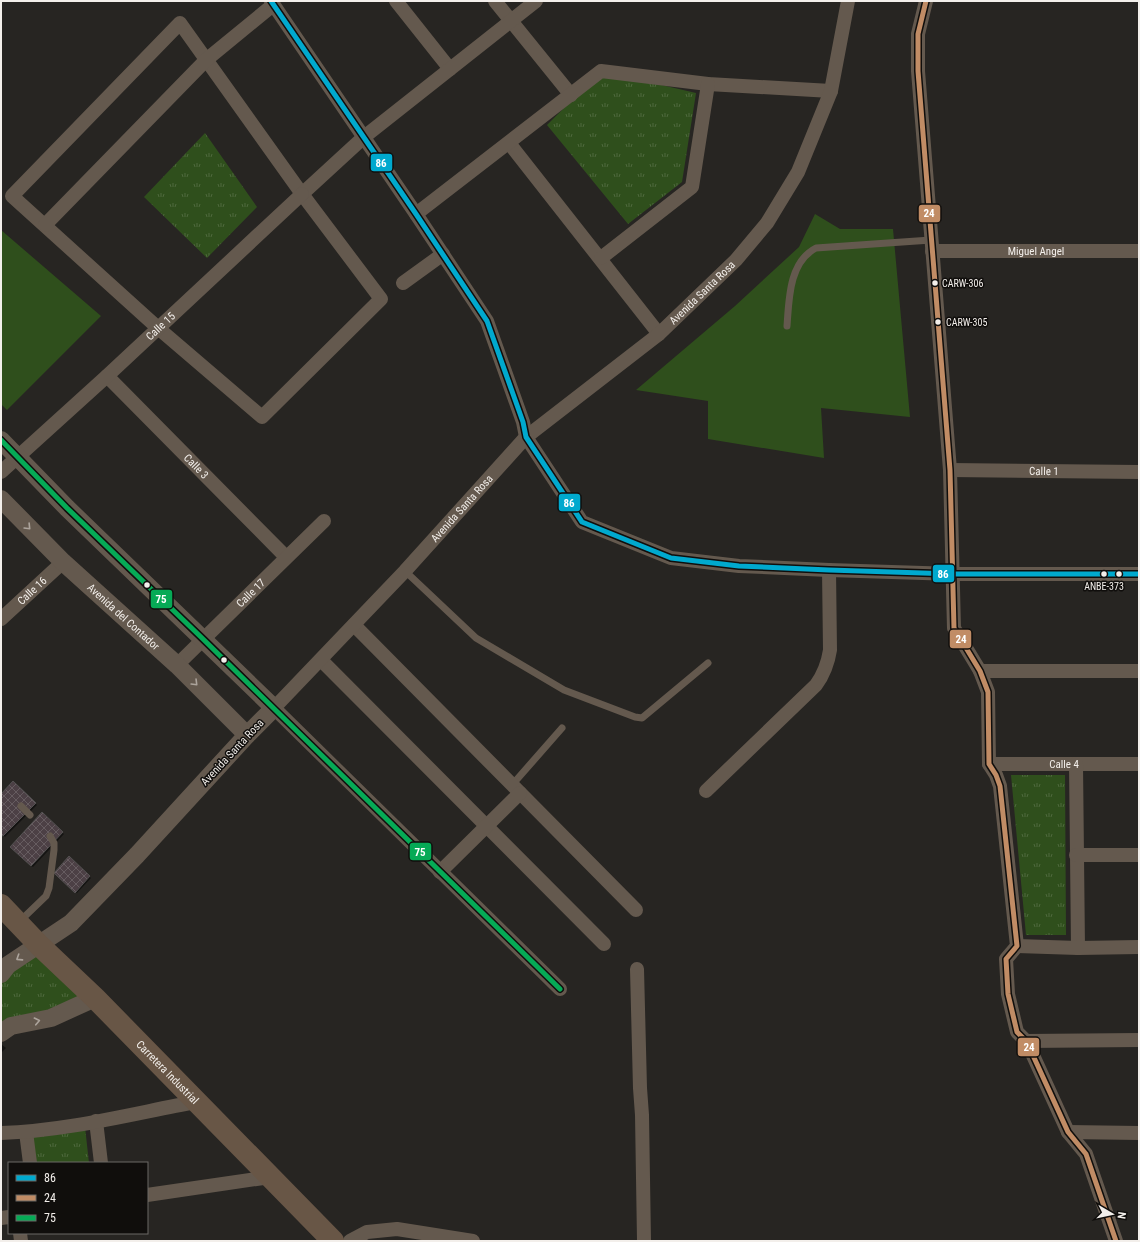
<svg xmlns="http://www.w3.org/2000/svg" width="1140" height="1242" viewBox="0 0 1140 1242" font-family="'Roboto Condensed',sans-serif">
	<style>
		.grass { fill: #2f4f1c }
		.park { fill: url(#park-tufts) }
		.shadow { fill: #0007 }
		.building { fill: url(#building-cross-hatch); stroke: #525050 }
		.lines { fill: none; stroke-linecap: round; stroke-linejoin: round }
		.service { stroke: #64594e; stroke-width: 7 }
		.minor { stroke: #64594e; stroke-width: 14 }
		.tertiary { stroke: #64594e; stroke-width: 18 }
		.trunk { stroke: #685646; stroke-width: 22 }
		.bus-1-casing { stroke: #100e0c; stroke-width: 8 }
		.bus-2-casing { stroke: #100e0c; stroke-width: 8 }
		.bus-3-casing { stroke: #100e0c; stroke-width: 8 }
		.bus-1 { stroke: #00a9ce; stroke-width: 5 }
		.bus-2 { stroke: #c18c65; stroke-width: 5 }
		.bus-3 { stroke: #06aa56; stroke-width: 5 }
		.oneway { stroke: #aca49c }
		.bus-dot { fill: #f3efeb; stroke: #100e0c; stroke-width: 1.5 }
		.labels { text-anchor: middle; stroke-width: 3; stroke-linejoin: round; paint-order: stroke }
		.bus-label { font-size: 10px; fill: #f3efeb; stroke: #100e0c; text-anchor: start }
		.street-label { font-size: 11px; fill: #f3efeb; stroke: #100e0c }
		.line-badge { stroke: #100e0c; stroke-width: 1.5 }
		.badge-label { font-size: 11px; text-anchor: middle; font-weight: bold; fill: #fff }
	</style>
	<defs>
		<pattern id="park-tufts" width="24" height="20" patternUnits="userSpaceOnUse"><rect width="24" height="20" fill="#2f4f1c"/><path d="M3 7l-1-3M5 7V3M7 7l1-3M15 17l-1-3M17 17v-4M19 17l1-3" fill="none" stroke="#4e693d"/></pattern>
		<pattern id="building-cross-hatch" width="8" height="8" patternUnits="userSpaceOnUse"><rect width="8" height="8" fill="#4c4045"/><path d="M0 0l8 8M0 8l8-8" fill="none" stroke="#665c60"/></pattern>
	</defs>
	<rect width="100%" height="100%" fill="#272522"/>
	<path class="grass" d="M815 214 840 229H893L910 417 821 408 824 458 708 439V401L636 390 735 306 799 247Z
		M1 230 101 316 7 410 1 404Z"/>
	<path class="park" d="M601 71 696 93 682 182 628 224 547 125Z
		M205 133 257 207 207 258 144 197Z
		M1011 775H1065L1066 935H1026Z
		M39 945 95 998 1 1033V974Z
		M85 1127 89 1163H33L30 1134Z"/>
	<path class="shadow" d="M14 782 37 805 5 837 1 833V795Z
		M44 815 64 834 33 867 31 866Z
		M71 859 91 878 77 893 75 892Z
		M1 1044 6 1048 2 1052H1Z"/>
	<path class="building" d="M13 781 36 803 3 836 1 835V794Z
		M42 812 63 832 31 866 10 847Z
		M69 856 90 876 75 893 54 873Z"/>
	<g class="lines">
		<path class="service" d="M787 326C789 299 789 262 816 248L931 240
			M405 571 476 638 564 690 635 717 642 718 708 663
			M512 785 562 728
			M21 806 30 815
			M20 921 46 896 49 888 54 850V843L50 836"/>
		<g class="minor">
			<path d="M271 1 416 214 487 321 523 422 526 437 582 522 671 558 739 566 829 570 954 574H1139"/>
			<path d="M396 1 450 69"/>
			<path d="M495 1 571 95"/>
			<path d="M926 1 918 34V71L950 470 954 628 980 671 988 692 989 764 996 775 1000 786 1017 946 1006 959 1008 994 1017 1032 1026 1041 1031 1051 1068 1132 1086 1154 1116 1241"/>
			<path d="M180 23 302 194 381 299 262 417 158 328 12 196Z"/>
			<path d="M509 143 659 334"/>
			<path d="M302 194 364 137 536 1"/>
			<path d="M416 214 601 71 708 84 831 91"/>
			<path d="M45 225 206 60 273 5"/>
			<path id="s1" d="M932 251H1139"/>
			<path d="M601 258 692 187 708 84"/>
			<path d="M403 283 443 254"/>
			<path id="s2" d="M107 376 286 557"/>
			<path id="s3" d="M950 470 1139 472"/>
			<path id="s4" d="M1 472 107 376 302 194"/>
			<path id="s5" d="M1 619 63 562"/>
			<path d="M354 625 636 910"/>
			<path d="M321 660 604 944"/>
			<path id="s6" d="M177 665 324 521"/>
			<path d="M980 671H1139"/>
			<path id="s7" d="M989 764H1139"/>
			<path d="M1076 764 1078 948"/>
			<path d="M706 791 816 685C824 674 828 663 830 650L829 570"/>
			<path d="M1076 855H1139"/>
			<path d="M440 872 520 793"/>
			<path d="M1017 946 1078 948 1139 947"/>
			<path d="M637 969 640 1088 642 1115 644 1241"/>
			<path id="s8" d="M560 989 274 708 405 571 526 437 659 334 736 260 767 223 798 172 831 91 848 1"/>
			<path d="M1026 1041 1139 1040"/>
			<path d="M96 1121 101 1163"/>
			<path d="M26 1132 30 1163"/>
			<path d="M1068 1132 1139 1133"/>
			<path d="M1 1133C66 1131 131 1114 195 1102"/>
			<path d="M147 1195 270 1177"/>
			<path d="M1 1218 9 1217"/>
			<path d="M20 1233 21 1241"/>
			<path d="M350 1241 367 1232 397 1229 473 1241"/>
		</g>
		<g class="tertiary">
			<path d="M1 440 67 508 274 708 247 735 137 855 71 923 8 965 1 974"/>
			<path id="s9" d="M1 499 63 562 177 665 247 735"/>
			<path d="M1 1033 11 1026 51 1018 95 998"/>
		</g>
		<path class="trunk" id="s10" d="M1 905 39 945 95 998 333 1241"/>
		<g class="bus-1-casing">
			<path id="bus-1" d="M271 1 416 214 487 321 523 422 526 437 582 522 671 558 739 566 829 570 954 574H1139"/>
		</g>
		<g class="bus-2-casing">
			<path id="bus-2" d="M926 1 918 34V71L950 470 954 628 980 671 988 692 989 764 996 775 1000 786 1017 946 1006 959 1008 994 1017 1032 1026 1041 1031 1051 1068 1132 1086 1154 1116 1241"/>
		</g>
		<g class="bus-3-casing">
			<path id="bus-3" d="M1 440 67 508 203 639 560 989"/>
		</g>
		<use href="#bus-1" class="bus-1"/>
		<use href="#bus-2" class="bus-2"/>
		<use href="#bus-3" class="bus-3"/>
	</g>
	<defs><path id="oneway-chevron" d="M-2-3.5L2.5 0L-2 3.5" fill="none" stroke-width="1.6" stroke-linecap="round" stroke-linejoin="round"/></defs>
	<g class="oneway">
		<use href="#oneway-chevron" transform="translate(28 527) rotate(46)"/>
		<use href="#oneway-chevron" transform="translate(195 683) rotate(45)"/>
		<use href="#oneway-chevron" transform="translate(19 958) rotate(147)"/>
		<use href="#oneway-chevron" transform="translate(37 1021) rotate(-12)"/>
	</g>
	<g class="bus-dot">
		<circle cx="935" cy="283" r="3.5"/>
		<circle cx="938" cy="322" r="3.5"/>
		<circle cx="1104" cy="574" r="3.5"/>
		<circle cx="1119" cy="574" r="3.5"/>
		<circle cx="147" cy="585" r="3.5"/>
		<circle cx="224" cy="660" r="3.5"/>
	</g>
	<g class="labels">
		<g class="bus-label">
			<text x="942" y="287">CARW-306</text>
			<text x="946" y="326">CARW-305</text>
			<text x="1104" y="590" text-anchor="middle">ANBE-373</text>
		</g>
		<g class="street-label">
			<text dy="4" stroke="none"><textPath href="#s1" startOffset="104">Miguel Angel</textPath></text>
			<text dy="4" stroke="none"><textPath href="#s8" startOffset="999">Avenida Santa Rosa</textPath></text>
			<text dy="4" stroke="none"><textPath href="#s4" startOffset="216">Calle 15</textPath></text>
			<text dy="4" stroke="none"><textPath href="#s2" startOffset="127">Calle 3</textPath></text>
			<text dy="4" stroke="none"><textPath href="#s3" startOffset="94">Calle 1</textPath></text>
			<text dy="4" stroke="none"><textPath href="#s8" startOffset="675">Avenida Santa Rosa</textPath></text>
			<text dy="4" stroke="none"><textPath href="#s5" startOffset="42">Calle 16</textPath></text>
			<text dy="4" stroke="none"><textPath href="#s6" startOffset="103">Calle 17</textPath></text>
			<text dy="4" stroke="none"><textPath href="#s9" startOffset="170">Avenida del Contador</textPath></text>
			<text transform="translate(232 752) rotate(-47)" y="4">Avenida Santa Rosa</text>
			<text dy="4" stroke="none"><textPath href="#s7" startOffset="75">Calle 4</textPath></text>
			<text dy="4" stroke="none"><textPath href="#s10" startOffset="236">Carretera Industrial</textPath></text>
		</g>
	</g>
	<g class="line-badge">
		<rect x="370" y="153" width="23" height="19" rx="4" fill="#00a9ce"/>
		<rect x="918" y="204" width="23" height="19" rx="4" fill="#c18c65"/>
		<rect x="558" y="493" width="23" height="19" rx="4" fill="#00a9ce"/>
		<rect x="932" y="564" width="23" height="19" rx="4" fill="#00a9ce"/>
		<rect x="150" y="589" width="23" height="20" rx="4" fill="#06aa56"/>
		<rect x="949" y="629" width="23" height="20" rx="4" fill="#c18c65"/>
		<rect x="409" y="842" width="23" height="19" rx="4" fill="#06aa56"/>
		<rect x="1017" y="1037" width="23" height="20" rx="4" fill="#c18c65"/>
	</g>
	<g class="badge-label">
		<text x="381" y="167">86</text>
		<text x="929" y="217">24</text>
		<text x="569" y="507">86</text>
		<text x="943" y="578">86</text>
		<text x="161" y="603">75</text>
		<text x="961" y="643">24</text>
		<text x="420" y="856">75</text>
		<text x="1029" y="1051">24</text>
	</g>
	<rect width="1140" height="1242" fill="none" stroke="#f3efeb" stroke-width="4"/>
	<rect x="8" y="1162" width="140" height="72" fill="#100e0c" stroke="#6b6865"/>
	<rect x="16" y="1175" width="20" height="6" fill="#00a9ce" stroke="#6b6865"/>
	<text x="44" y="1182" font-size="12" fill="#f3efeb">86</text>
	<rect x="16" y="1195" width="20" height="6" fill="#c18c65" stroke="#6b6865"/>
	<text x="44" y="1202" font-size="12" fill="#f3efeb">24</text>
	<rect x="16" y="1215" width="20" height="6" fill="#06aa56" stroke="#6b6865"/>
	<text x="44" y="1222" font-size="12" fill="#f3efeb">75</text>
	<g transform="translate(1112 1214) rotate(99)" stroke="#100e0c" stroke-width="3" paint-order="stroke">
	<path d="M0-3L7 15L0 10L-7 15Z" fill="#f3efeb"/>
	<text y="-6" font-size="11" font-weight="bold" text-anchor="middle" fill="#f3efeb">N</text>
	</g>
</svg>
